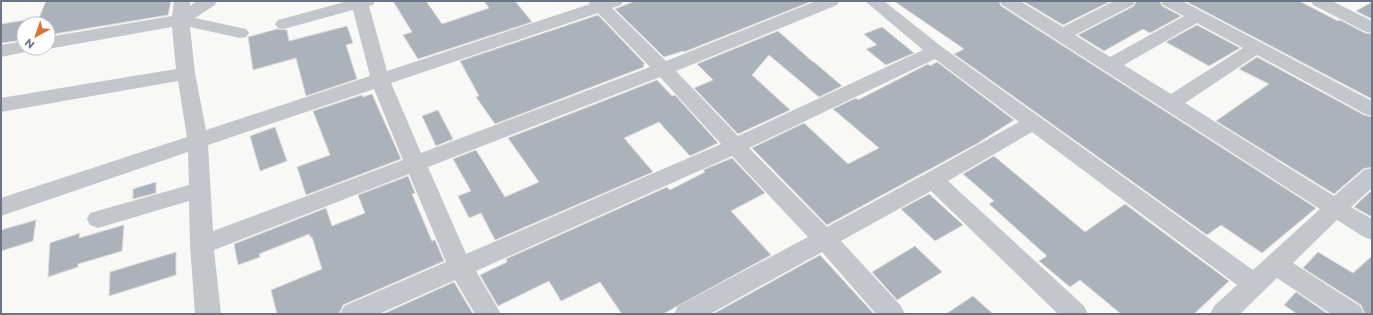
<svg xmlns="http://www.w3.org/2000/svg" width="1373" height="315" viewBox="0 0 1373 315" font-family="Montserrat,sans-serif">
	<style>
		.building { fill: #acb2b9; stroke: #dadbd9 }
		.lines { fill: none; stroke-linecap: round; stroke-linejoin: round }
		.street { fill: #c3c6ca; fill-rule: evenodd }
	</style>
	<rect width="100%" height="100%" fill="#f8f9f7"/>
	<path class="building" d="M46 1H171L168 15 48 35V24H24V40L1 43V24L39 18Z
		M393 1H426L442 24 489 8 484 1H515L532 22 418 59 403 35 412 32Z
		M635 1H810V2L684 52 683 51 664 57 615 9Z
		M894 1H999L1001 6 1316 208 1262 253 1221 225 1207 235 954 54 964 49Z
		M1023 1H1111L1063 25Z
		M1136 1H1160L1162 6 1181 16 1150 33 1143 29 1104 51 1078 35 1134 6Z
		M1185 1H1299L1338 21 1340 20 1365 33 1372 34V99Z
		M1372 2V19L1356 11Z
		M598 15 645 64 643 65 644 67 495 124 476 97 479 96 460 61Z
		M1197 25 1240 48 1209 66 1166 42Z
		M347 26 353 43 346 45 357 79 306 96 296 58 253 70 248 37 277 29 287 30 289 41Z
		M882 27 914 53 886 65 866 49 877 45 864 34Z
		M778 31 813 62H814L842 86 819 97 769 55 752 75 790 110 738 134 694 88 713 80 697 64Z
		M1257 57 1364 115 1372 117V167L1363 169 1334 194 1216 121 1269 84 1239 69Z
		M937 62 1014 120 978 143 827 225 752 148 804 123 848 164 879 148 833 109 856 98 858 100 928 64 930 66Z
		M657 80 672 96 675 95 718 143 690 156 659 122 624 138 653 172 495 240 481 213 469 218 458 196 471 191 453 159 476 150 505 197 539 182 508 138Z
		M372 94 401 159 306 195 297 167 330 155 313 111 362 95 363 97Z
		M438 110 453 139 436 146 422 116Z
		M275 127 287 161 260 171 250 136Z
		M994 156 1085 232 1125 204 1229 281 1194 314H1121L1080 280 1070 287 1039 261 1047 256 989 204 994 201 963 174Z
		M732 158 765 193 731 211 771 255 663 314H622L600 282 561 301 549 281 498 306 480 275 507 262 506 259 667 187 670 190 705 172 703 170Z
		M408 176 415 193 412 194 432 241 435 240 444 261 343 305 339 314H277L271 290 322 269 312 237H310L309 234 259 254 260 257 238 265 234 244 326 208 332 226 365 213 358 195Z
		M156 182V193L133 199V189Z
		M1372 190V217L1354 207Z
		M929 194 963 225 935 241 901 209Z
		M36 220 33 241 1 251V230Z
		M124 225 122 251 78 264V267L48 277 50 243 80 233 79 238Z
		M915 246 942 272 897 300 872 272Z
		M176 252V275L109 296 110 272Z
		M1318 252 1353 273 1372 256V314H1365L1361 305 1303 268Z
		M820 255 874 314H713Z
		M454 282 473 314H383Z
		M1296 292 1328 314H1297L1284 305Z
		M973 296 993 314H946Z"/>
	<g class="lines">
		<path class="street" d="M174 1H190V6L197 1H217L215 5 195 18 246 29 249 33 246 37 240 38 190 27 195 73 206 130 370 76 353 10 284 29 278 28 275 24 278 20 348 1H375L373 5 369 6 387 71 590 4 588 1H623L621 5 612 8 666 61 816 1H839L837 5 676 71 738 136 923 50 865 1H884L942 47 1253 270 1320 209 1002 5 1000 1H1020L1063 27 1114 1H1135L1133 5 1075 35 1110 57 1184 16 1163 5 1161 1H1182L1372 101V116L1365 114 1257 55 1185 103 1334 196 1364 170 1372 168V188L1351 207 1372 219V240L1364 237 1337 220 1293 263 1360 306 1364 314H1331L1277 278 1240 314H1210L1214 306 1237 285 1032 132 948 181 1084 306 1088 314H1058L931 191 841 241 901 306 905 314H876L822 252 710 314H674L678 306 808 237 732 156 476 271 501 314H475L455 280 379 314H340L344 306 446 262 409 174 214 250 221 314H195L190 245 189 201 98 228 90 225 87 219 90 213 189 185 188 152 1 216V198L187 137 178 81 1 112V98L176 69 172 27 48 49 45 48H48V37L172 16ZM598 13 650 67 421 153 391 83ZM1197 23 1243 48 1171 94 1124 65ZM935 59 1019 122 925 174 827 227 749 148ZM660 77 721 144 466 254 428 167ZM374 89 403 160 213 231 208 145Z
			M1311 1H1332L1372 21V33L1366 32 1313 5Z
			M24 41V48H32L30 51 1 57V45Z"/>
	</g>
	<rect width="1373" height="315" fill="none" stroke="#6a7586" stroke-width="4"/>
	<g transform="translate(36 36) rotate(220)"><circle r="19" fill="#ffffff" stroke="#c3c8cf"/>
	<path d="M0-3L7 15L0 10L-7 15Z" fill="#da7435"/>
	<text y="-6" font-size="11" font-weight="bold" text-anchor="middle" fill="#6a7586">N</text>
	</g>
</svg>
